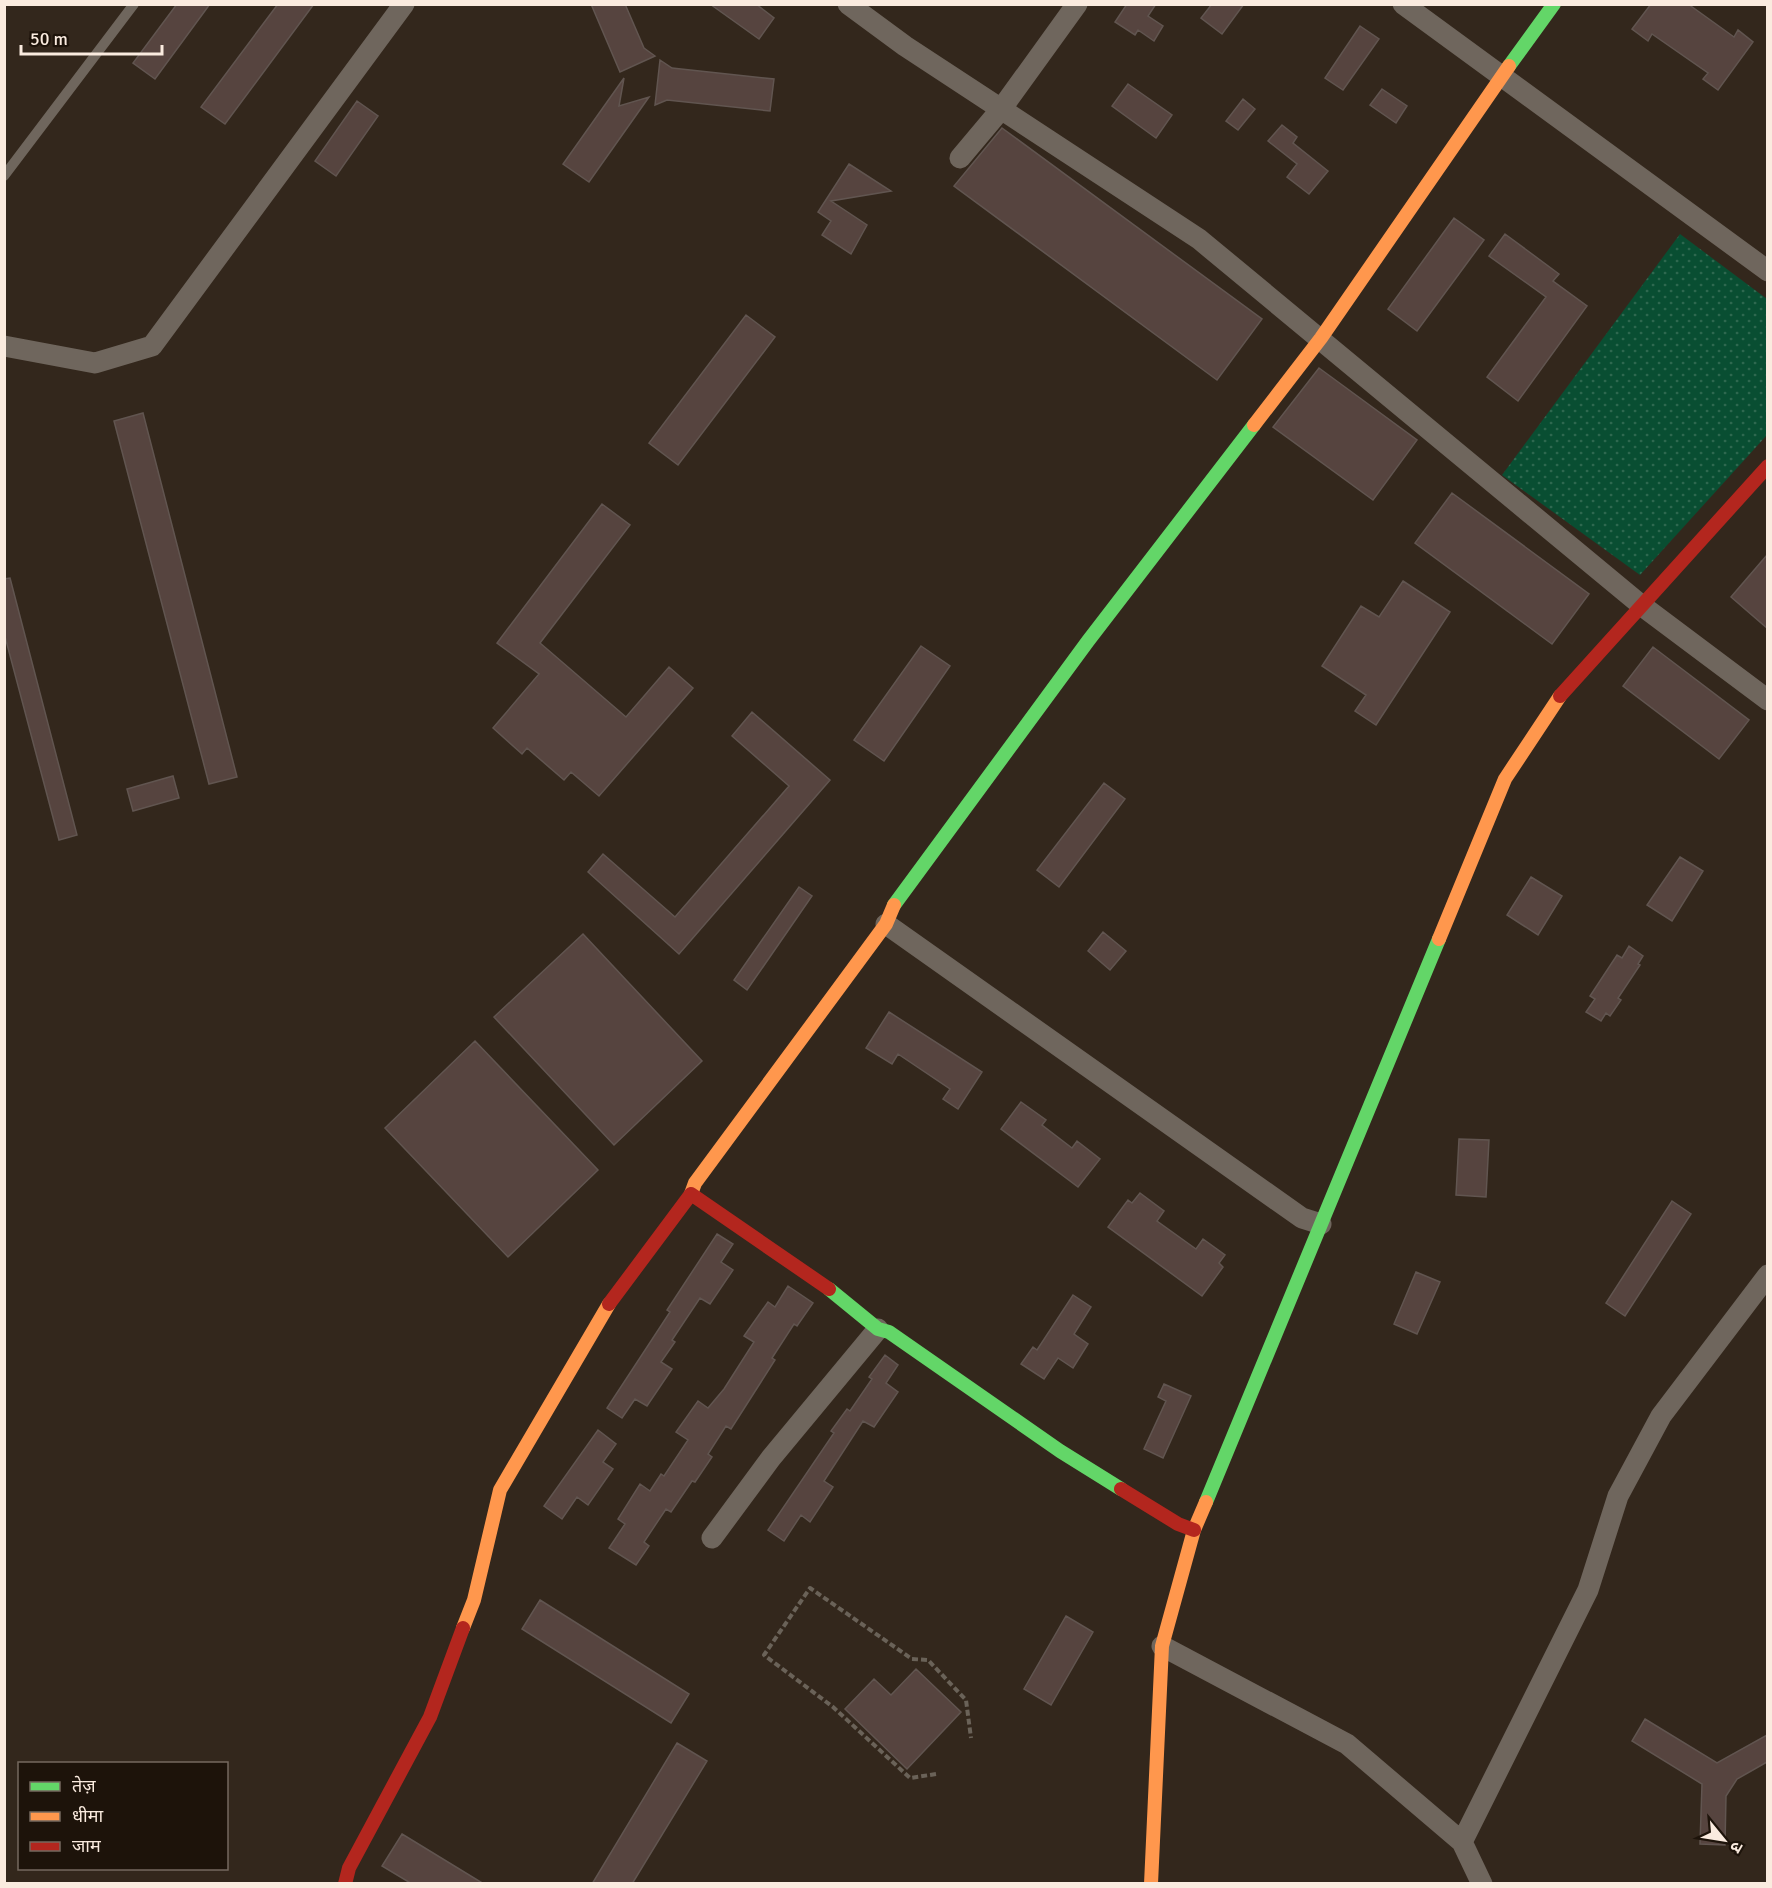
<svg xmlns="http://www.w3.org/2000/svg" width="1772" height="1888" viewBox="0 0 1772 1888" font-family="Signika,'Noto Sans Devanagari',sans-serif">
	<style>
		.park { fill: url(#park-dots) }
		.building { fill: #56443f; stroke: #615550; stroke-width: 1.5 }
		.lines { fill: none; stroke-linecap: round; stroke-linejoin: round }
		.path { stroke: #6a6258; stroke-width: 4; stroke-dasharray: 6 3; stroke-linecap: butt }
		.lane { stroke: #6f665d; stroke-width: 10 }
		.street { stroke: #6f665d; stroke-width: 21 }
		.fast { stroke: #63d668; stroke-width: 14 }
		.slow { stroke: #ff974d; stroke-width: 14 }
		.jam { stroke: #b3261e; stroke-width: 14 }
	</style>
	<defs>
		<pattern id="park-dots" width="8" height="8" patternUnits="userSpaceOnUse" patternTransform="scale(1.5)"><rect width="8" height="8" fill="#094e32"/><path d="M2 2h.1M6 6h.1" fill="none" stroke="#2e684f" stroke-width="1.8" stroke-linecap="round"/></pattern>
	</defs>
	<rect width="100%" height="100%" fill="#33271c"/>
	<path class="park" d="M1680 234 1767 299V435L1640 575 1502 475Z"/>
	<path class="building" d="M177 4H210L155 79 133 63Z
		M278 4H314L225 124 201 107Z
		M591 4H625L644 48 655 56 620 72Z
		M710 4H756L774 18 759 39Z
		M1127 4H1156L1148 16 1163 26 1154 41 1138 30 1135 35 1115 22Z
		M1212 4H1244L1222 34 1201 18Z
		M1651 4H1688L1734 37 1738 30 1753 42 1718 90 1703 79 1708 73 1652 34 1648 41 1632 29Z
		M1360 26 1379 39 1343 90 1325 78Z
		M660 60 672 68 774 79 770 111 667 100 655 105Z
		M624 78 619 106 649 97 589 182 563 164Z
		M1128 84 1172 115 1156 138 1112 106Z
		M1382 89 1407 106 1396 123 1370 105Z
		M1243 99 1255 109 1238 130 1226 121Z
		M357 101 378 116 336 176 315 161Z
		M1282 125 1297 137 1293 143 1328 171 1309 194 1287 177 1297 164 1268 141Z
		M1002 128 1262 319 1217 380 954 186Z
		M849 164 891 191 831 201 867 225 851 254 822 235 831 221 818 212Z
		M1454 218 1484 240 1417 331 1388 309Z
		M1505 234 1559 274 1553 281 1587 306 1518 401 1487 377 1546 297 1489 256Z
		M746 315 775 337 678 465 649 443Z
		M1319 368 1417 440 1373 500 1273 427Z
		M143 413 237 777 209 784 114 421Z
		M1452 493 1589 594 1552 644 1415 543Z
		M602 504 630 525 540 643 626 717 669 667 693 688 599 796 571 772 564 780 527 748 522 754 493 728 539 674 497 643Z
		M1767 555V628L1731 597Z
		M10 578 77 835 59 840 4 633V579Z
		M1403 581 1450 612 1376 725 1355 711 1366 695 1322 666 1361 606 1379 617Z
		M921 646 950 666 884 761 854 740Z
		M1653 647 1749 720 1719 759 1623 686Z
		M752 712 830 780 679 954 588 872 603 854 675 917 789 786 732 736Z
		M173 776 179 798 133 811 127 789Z
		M1104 783 1125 799 1059 887 1037 870Z
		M1680 857 1703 871 1672 921 1647 905Z
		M1531 877 1562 896 1538 935 1507 915Z
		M799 887 812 896 747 990 734 980Z
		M1103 932 1126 951 1110 970 1088 951Z
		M583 934 702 1061 614 1145 494 1017Z
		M1629 946 1643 956 1638 964 1640 965 1618 998 1621 1000 1610 1016 1606 1013 1601 1021 1586 1012 1595 999 1590 996 1617 955 1622 958Z
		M889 1012 982 1072 958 1109 943 1099 950 1089 898 1054 892 1064 866 1048Z
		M475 1041 598 1170 508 1257 385 1128Z
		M1021 1102 1046 1120 1042 1125 1072 1148 1077 1141 1100 1159 1078 1187 1001 1129Z
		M1459 1139 1489 1140 1486 1197 1456 1195Z
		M1140 1193 1164 1211 1157 1221 1196 1249 1203 1239 1225 1255 1219 1263 1223 1267 1202 1296 1108 1227 1128 1200 1132 1203Z
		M1672 1201 1691 1214 1625 1316 1606 1303Z
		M717 1234 733 1244 721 1262 733 1270 710 1304 700 1298 672 1340 675 1342 661 1362 672 1369 647 1406 635 1399 622 1418 607 1408 670 1312 667 1310Z
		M1416 1272 1440 1282 1417 1334 1394 1324Z
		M788 1286 813 1303 797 1326 794 1324 772 1358 775 1360 731 1429 726 1426 708 1454 712 1457 695 1482 692 1481 671 1512 666 1509 644 1542 649 1546 636 1565 609 1548 625 1524 618 1519 640 1484 650 1491 661 1474 664 1476 688 1440 676 1432 698 1401 708 1408 724 1389 754 1342 744 1336 768 1302 775 1307Z
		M1073 1295 1091 1307 1074 1334 1088 1344 1073 1368 1058 1358 1044 1379 1021 1364 1033 1347 1037 1350Z
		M885 1355 898 1365 886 1383 898 1392 874 1427 863 1421 824 1481 833 1487 810 1522 801 1515 784 1541 768 1530 834 1433 831 1431 847 1409 850 1411 872 1379 869 1377Z
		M1164 1384 1191 1396 1163 1458 1144 1449 1166 1401 1158 1397Z
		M598 1430 616 1444 603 1462 613 1469 588 1505 577 1497 562 1519 544 1506Z
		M540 1600 689 1694 671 1723 522 1629Z
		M1066 1616 1093 1632 1051 1705 1024 1689Z
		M916 1669 961 1712 907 1769 845 1709 874 1679 891 1695Z
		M1645 1719 1717 1763 1767 1735V1762L1737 1779 1726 1796 1725 1845 1700 1844 1702 1784 1632 1741Z
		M677 1743 707 1761 632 1884H592Z
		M402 1834 484 1884H412L382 1866Z"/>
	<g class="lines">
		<path class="path" d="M936 1774 910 1778 833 1707 764 1655 810 1588 912 1659 928 1660 966 1700 971 1738"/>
		<path class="lane" d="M4 176 134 4"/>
		<path class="street" d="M848 4 905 46 1199 239 1641 605 1768 700
			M1403 4 1768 271
			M960 158 1002 108 1077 4
			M4 346 95 363 152 346 404 4
			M886 924 1302 1218 1321 1224
			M712 1538 771 1458 878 1329
			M1162 1646 1347 1744 1462 1842 1482 1884
			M1462 1842 1588 1590 1618 1496 1661 1416 1768 1275"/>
		<path class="fast" d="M1509 66 1554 4
			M894 905 1088 641 1254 425
			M829 1289 878 1329 889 1332 1060 1451 1121 1489
			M1206 1502 1439 939"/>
		<path class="slow" d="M1254 425 1321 338 1509 66
			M1439 939 1505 779 1560 696
			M691 1194 695 1183 886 924 894 905
			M463 1628 474 1600 500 1490 609 1304
			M1151 1884 1162 1646 1194 1530 1206 1502"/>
		<path class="jam" d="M1560 696 1768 466
			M609 1304 691 1194 829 1289
			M1121 1489 1178 1524 1194 1530
			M345 1884 349 1868 430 1717 463 1628"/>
	</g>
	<rect width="1772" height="1888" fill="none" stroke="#faebdf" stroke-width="12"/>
	<rect x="18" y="1762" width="210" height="108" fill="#1d130a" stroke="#75695f" stroke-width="1.5"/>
	<rect x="30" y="1782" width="30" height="9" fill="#63d668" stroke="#75695f" stroke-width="1.5"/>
	<text x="72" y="1792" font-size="18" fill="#faebdf">तेज़</text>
	<rect x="30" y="1812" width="30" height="9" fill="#ff974d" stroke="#75695f" stroke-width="1.5"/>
	<text x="72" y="1822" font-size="18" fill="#faebdf">धीमा</text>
	<rect x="30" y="1842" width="30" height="9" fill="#b3261e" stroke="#75695f" stroke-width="1.5"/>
	<text x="72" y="1852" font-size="18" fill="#faebdf">जाम</text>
	<g transform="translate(1724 1840) rotate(120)" stroke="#1d130a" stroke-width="4.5" paint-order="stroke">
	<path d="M0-4.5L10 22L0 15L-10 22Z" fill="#faebdf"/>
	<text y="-9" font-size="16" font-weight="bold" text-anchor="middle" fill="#faebdf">उ</text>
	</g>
	<path d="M21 45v9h141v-9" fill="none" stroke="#faebdf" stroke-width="3"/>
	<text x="30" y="45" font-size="18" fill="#faebdf" stroke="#1d130a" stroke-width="4.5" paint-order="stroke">50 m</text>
</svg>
